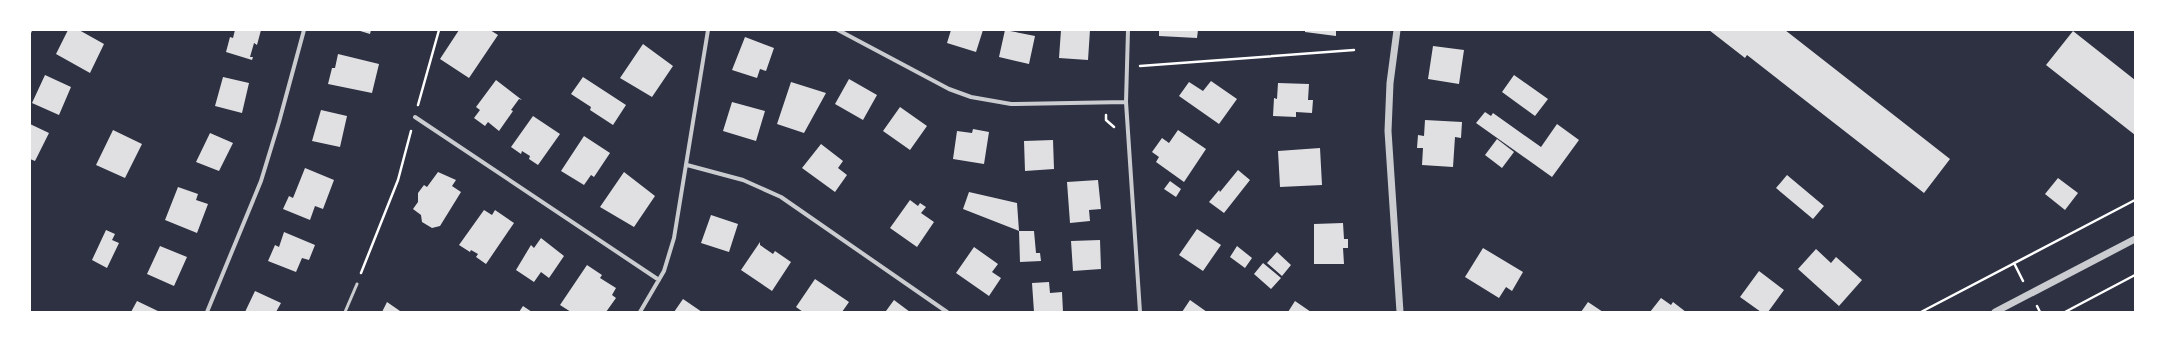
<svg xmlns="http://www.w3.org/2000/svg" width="2165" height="342" viewBox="0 0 2165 342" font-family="Inter,sans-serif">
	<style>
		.building { fill: #e0e0e3 }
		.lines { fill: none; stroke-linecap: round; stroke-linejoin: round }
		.path { stroke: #fff; stroke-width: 2.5 }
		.service { stroke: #caccd0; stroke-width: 3 }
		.minor { stroke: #caccd0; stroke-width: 4 }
		.tertiary { stroke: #caccd0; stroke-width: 7 }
	</style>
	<rect width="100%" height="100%" fill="#2d3142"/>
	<path class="building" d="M68 30H79L104 44 90 73 56 54Z
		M235 30H261L257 45 254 43 250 57H253L252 60 226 52 230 37 233 38Z
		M357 30H371L370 34Z
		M459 30H490L498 35 469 78 440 59Z
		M951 30H983L976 52 947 43Z
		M1005 30 1035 36 1029 64 999 57Z
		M1061 30H1090L1088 60 1059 58Z
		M1159 30H1198L1197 38 1159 36Z
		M1305 30H1336V36L1305 32Z
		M1709 30H1785L1950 159 1924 193 1747 55 1745 58Z
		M2073 31 2135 80V135L2046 65Z
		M745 37 774 48 766 71 760 69 757 78 732 70Z
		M643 44 673 66 652 97 620 78Z
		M1433 46 1464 50 1459 84 1428 79Z
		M338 54 379 64 372 93 328 84 332 68H335Z
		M45 75 71 87 59 115 32 103Z
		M1514 75 1548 99 1535 116 1502 92Z
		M223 77 249 83 242 113 215 106Z
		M583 77 626 105 613 125 590 110 591 107 571 94Z
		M849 79 877 95 863 120 835 104Z
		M496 80 522 100 519 99 511 110 513 111 499 131 488 122 485 126 474 118 480 110 476 107Z
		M1211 81 1237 99 1219 124 1179 96 1189 82 1203 91Z
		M791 82 826 93 804 133 777 124Z
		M1278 83 1309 84 1308 100H1313L1312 113 1296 112V117L1273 116 1274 98 1277 99Z
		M732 102 765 111 756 141 723 131Z
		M900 107 927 126 910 150 883 131Z
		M321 110 347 116 340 147 312 141Z
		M1485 112 1491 116 1493 113 1541 147 1557 124 1579 140 1552 177 1476 123Z
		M533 116 560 134 538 165 529 159 530 156 522 151 521 154 511 147Z
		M1425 120 1462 122 1461 138 1455 137 1453 167 1422 165 1423 148H1417L1418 135 1424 136Z
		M30 124 49 133 35 161 30 159Z
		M973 129 989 132 984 164 953 159 957 131 972 133Z
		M113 130 142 144 125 178 96 165Z
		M1178 130 1206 149 1184 182 1156 162 1159 157 1152 152 1162 138 1169 143Z
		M210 133 233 143 219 171 196 162Z
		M584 136 610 153 594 177 591 175 584 185 561 171Z
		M1497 139 1514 152 1502 168 1485 155Z
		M1053 140 1054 169 1025 171 1024 141Z
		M821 144 843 161 838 168 847 175 835 192 802 168Z
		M1320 148 1322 185 1280 187 1278 151Z
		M305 168 334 180 323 209 315 206 310 220 283 209 289 196 293 198Z
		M1238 170 1250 180 1224 213 1209 202 1219 190 1220 192Z
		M438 172 456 180 452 186 461 192 440 226 432 228 422 222 421 215 413 209 418 202V193L424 185 427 187Z
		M624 172 655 196 634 227 600 207Z
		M1787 175 1824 206 1813 219 1776 188Z
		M2058 178 2078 193 2065 210 2045 194Z
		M1098 180 1101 209 1089 210 1090 221 1070 223 1067 182Z
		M1170 181 1181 189 1176 197 1164 189Z
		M178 187 198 194 196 200 208 204 197 233 165 220Z
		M969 192 1017 203 1019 231 963 209Z
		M910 200 918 206 920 203 926 207 921 213 934 222 917 247 890 228Z
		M484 210 492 215 495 210 514 223 486 264 476 257 478 254 471 250 470 252 459 245Z
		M711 215 738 224 729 252 701 243Z
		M1343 223 1344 239H1348V248H1343L1344 264H1314V224Z
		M1197 229 1221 245 1203 271 1179 255Z
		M106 230 115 234 112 240 119 243 107 268 92 260Z
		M1019 231H1034L1036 253H1040L1041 261 1020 262Z
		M284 232 315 245 309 260 302 258 296 272 268 261 275 245 279 247Z
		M541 238 564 256 549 278 541 272 534 282 516 270 531 245 534 248Z
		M1100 240 1101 269 1073 271 1071 241Z
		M760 242V245L773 254 775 251 791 262 772 291 741 270Z
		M160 246 187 257 174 286 147 274Z
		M1237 246 1252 258 1245 268 1230 257Z
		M974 247 998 264 992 272 1001 278 989 296 956 273Z
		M1483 248 1523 272 1512 291 1506 287 1499 298 1465 277Z
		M1816 249 1831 263 1836 257 1862 280 1839 306 1798 269Z
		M1277 252 1291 265 1282 276 1267 263Z
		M1263 263 1281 278 1271 289 1254 274Z
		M587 265 602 275 600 278 616 288 612 295 616 298 606 312H571L560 305Z
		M1759 271 1784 290 1768 312H1761L1740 297Z
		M815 279 849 302 842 312H803L796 307Z
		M1049 282 1050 293 1062 292 1063 312H1034L1032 283Z
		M255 291 281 303 276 312H245Z
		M1661 298 1671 305 1673 302 1686 312H1650Z
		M683 299 702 312H674Z
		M894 300 910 312H888L886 311Z
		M1190 300 1207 312H1182Z
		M137 301 160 312H131Z
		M1295 301 1311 312H1288Z
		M387 302 400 311 382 312Z
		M1588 302 1603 312H1581Z
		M523 306 532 312H519Z"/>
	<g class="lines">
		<path class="path" d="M1140 66 1354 50
			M418 105 439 30
			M1106 115V120L1114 127
			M2014 263 2023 281
			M361 273 398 180 411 131
			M2037 306 2040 312
			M1921 312 2135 200
			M2065 312 2135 275"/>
		<path class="service" d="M345 312 357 284"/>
		<path class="minor" d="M838 30 949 89 971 97 1011 104 1126 102
			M1128 30 1126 102 1140 312
			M30 31V30
			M415 117 659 280
			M687 165 743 180 781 197 947 312
			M207 312 261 181 279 122 304 30
			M640 312 664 271 674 238 708 30"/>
		<path class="tertiary" d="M1397 30 1390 83 1388 131 1400 312
			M1995 312 2135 239"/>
	</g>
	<rect width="2165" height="342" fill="none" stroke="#ffffff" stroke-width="62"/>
</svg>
